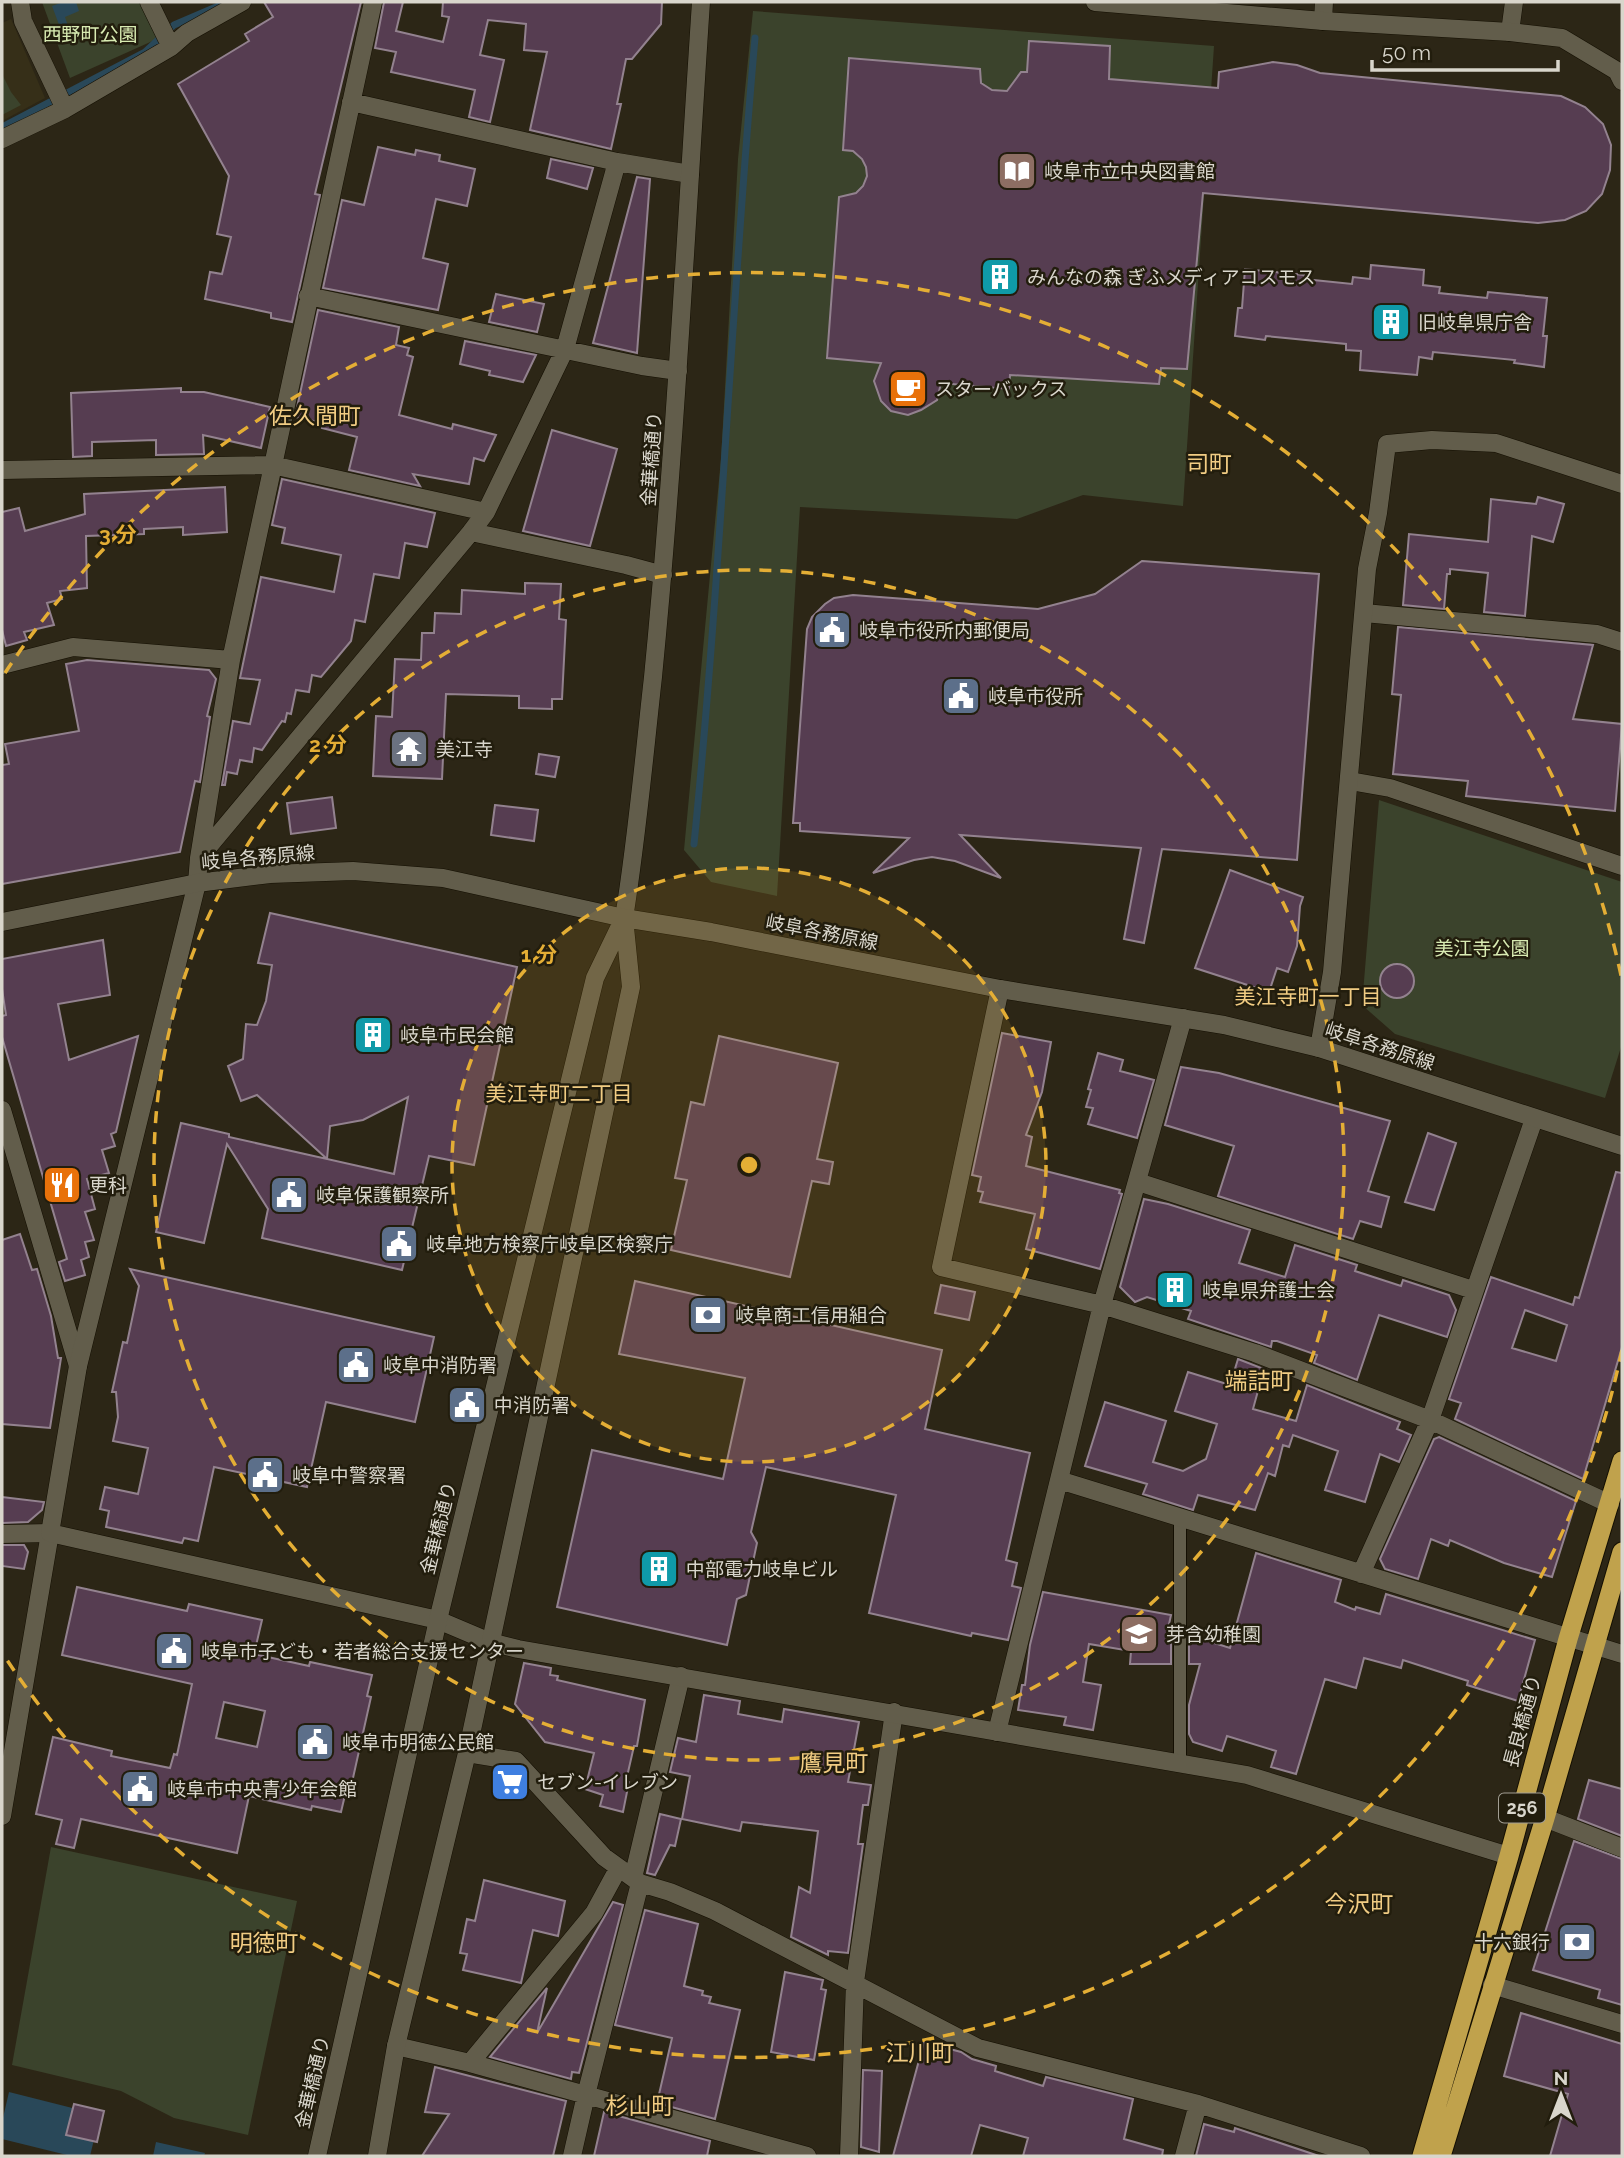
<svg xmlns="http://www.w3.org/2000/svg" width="1624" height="2158" viewBox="0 0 1624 2158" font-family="Raleway,'Noto Sans JP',sans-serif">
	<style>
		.built { fill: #362f18 }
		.green { fill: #3b432c }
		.water { fill: #294859 }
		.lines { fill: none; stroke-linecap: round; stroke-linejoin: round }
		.stream { stroke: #294859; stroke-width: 7 }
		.building { fill: #563d51; stroke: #93828f; stroke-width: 2; fill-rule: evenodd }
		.service-casing { stroke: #140f02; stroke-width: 14 }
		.minor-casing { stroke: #140f02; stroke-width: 19 }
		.tertiary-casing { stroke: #140f02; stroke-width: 19 }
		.secondary-casing { stroke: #140f02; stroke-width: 19 }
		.trunk-casing { stroke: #140f02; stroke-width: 21 }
		.service { stroke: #625d4b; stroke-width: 12 }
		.minor { stroke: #625d4b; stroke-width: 18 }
		.tertiary { stroke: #625d4b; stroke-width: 18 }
		.secondary { stroke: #625d4b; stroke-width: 18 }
		.trunk { stroke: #c0a24c; stroke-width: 19 }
		.ring { fill: none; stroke: #e4ae35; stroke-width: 3.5; stroke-dasharray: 12 9 }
		.labels { text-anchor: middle; stroke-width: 5; stroke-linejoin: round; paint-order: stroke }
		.shield { fill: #221d0d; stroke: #a29e93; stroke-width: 2 }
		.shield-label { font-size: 18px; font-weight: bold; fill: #d9d6cc }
		.park-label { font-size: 19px; fill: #d9ecb3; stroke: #221d0d }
		.poi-label { font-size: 19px; fill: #d9d6cc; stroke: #221d0d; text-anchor: start }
		.street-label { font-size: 19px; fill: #d9d6cc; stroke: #221d0d }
		.neighbourhood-label { font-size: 21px; fill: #f1cc83; stroke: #221d0d }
		.quarter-label { font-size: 23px; fill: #f1cc83; stroke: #221d0d }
		.centre { fill: #e4ae35; stroke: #221d0d; stroke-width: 3.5 }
		.ring-label { font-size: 21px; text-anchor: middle; font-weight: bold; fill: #e4ae35; stroke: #221d0d; stroke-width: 5; stroke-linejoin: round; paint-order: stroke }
	</style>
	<rect width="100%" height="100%" fill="#2c2616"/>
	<path class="built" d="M11 19 45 98 2 121V23Z"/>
	<path class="green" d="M42 2H143L157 39 70 78Z
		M753 11 1214 46 1183 506 1083 495 1017 519 800 507 777 896 711 882 684 850 721 459 738 159Z
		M3 76 11 92 21 105 2 115Z
		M1379 800 1622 882V1044L1605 1098 1395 1034 1362 1005Z
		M51 1847 297 1901 248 2135 174 2118 121 2091 12 2065Z"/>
	<path class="water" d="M63 2H76L79 11 65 17 68 26 61 30 52 6Z
		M9 2092 100 2115 90 2156H71L2 2139V2122Z
		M156 2142 205 2153 204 2156H153Z"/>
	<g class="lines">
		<path class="stream" d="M2 127 145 52 174 25 223 4
			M694 844C721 576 731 306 755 38"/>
	</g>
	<path class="building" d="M264 2H361L315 194 320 195 292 322 271 318V313L205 299 210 272 222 274 231 237 217 234 229 176 178 84 249 41 245 34 273 17Z
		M384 2H403L396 31 443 42 449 17 442 16 443 2H662L661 24 632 59H626L617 104H621L611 149 530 130 547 52 524 50 526 24 488 20 480 55 504 60 490 122 469 117 475 90 391 72 396 52 375 48Z
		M1029 41 1110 46 1109 79 1218 88 1219 72 1273 62 1297 65 1320 73 1561 96 1585 107 1603 124 1611 145 1610 170 1602 194 1586 211 1565 220 1538 223 1203 193 1187 369 1161 368 1159 384 1010 375 1009 389 941 383 937 400 921 410 908 415 891 411 881 401 874 381 881 363 827 358 839 197 856 193 863 186 867 176 866 167 862 159 853 151 843 150 849 58 980 69 981 83 992 90 1007 91 1021 72H1027Z
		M378 147 415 155 416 150 440 155 439 161 475 169 467 206 436 199 423 258 448 264 438 310 323 288 342 200 364 205Z
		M551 159 593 168 587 189 547 178Z
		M637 177 650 179 637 353 593 343Z
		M1371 265 1424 270 1423 285 1440 287 1439 293 1487 298 1488 292 1547 298 1543 336H1547L1544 367 1514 363 1515 360 1433 352 1432 359 1419 357 1417 375 1360 370 1361 351 1346 350V344L1266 336 1265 340 1235 336 1238 308H1242L1245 269 1304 275V279L1352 284 1353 277 1370 279Z
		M496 294 544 304 537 332 489 322Z
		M318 310 399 327 396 345 409 348 407 355 413 357 399 415 452 429 453 424 496 435 484 461 474 458 469 484 413 474 420 486 349 470 357 437 322 428 323 423 295 417Z
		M465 341 536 355 523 382 489 375 490 371 460 364Z
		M181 388V392H204L270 407 261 448 203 435 204 454 156 455V440L92 442V456L73 457 71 393Z
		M552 430 617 449 590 546 523 531Z
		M282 479 435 513 427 547 405 543 399 578 374 574 365 622 355 620 351 641 321 677 312 675 309 692 296 690 291 714 287 713 285 722 282 721 262 750 254 748 252 762 240 760 237 774 227 772 225 785H222L233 721 250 724 260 680 240 678 261 577 334 592 341 555 282 543 285 528 272 525Z
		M225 487 227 532 183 535V527L144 529V534L86 536 87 588 60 591 62 599 47 603 54 625 24 632 27 640 6 646 2 630V512L19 508 25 531 85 514 84 494Z
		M1538 497 1564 504 1553 542 1532 536 1525 616 1484 612 1488 573 1450 569V574H1447L1444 609 1403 605 1409 534 1488 542 1491 499 1536 504Z
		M1142 561 1319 574 1297 860 1162 849 1144 943 1124 939 1141 848 960 835 1001 878 955 861 932 857 914 860 873 873 909 838 800 831V823H793L807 629 812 617 825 604 834 598 853 595 1038 609 1095 594Z
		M525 583 561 584 559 619 566 620 562 699H552V709L519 708V696L446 694 442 779 373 776 376 716 392 717 395 659 421 660 422 633H434L435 613 461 614 462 590 525 594Z
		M1398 627 1593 645 1573 719 1622 724 1615 811 1466 796 1468 781 1393 774 1401 695 1392 694Z
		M87 660 209 670 216 679 207 716 210 717 200 782 195 781 180 852 2 884V765L9 764 5 744 79 731 66 664Z
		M539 754 559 757 555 777 536 774Z
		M332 797 336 828 291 834 287 803Z
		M495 805 538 810 534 841 491 835Z
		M1230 870 1303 897 1300 906 1297 946 1288 972 1277 968 1269 992 1195 968Z
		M270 913 517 967 474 1165 429 1156 402 1270 262 1238 268 1209 227 1144 204 1243 156 1232 181 1123 229 1134V1137L327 1159 257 1095 241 1101 228 1066 243 1059 246 1024 257 1025 266 1001 272 965 258 963ZM408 1097 394 1174 327 1159 330 1126 363 1120Z
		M103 940 110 995 58 1004 69 1060 138 1036 116 1132 111 1134 115 1146 102 1150 109 1173 87 1179 95 1209 85 1212 94 1240 85 1242 89 1257 81 1260 85 1275 65 1281 59 1262 67 1259 2 1037V1016L6 1015 2 989V959Z
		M1380 981a17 17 0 1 1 34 0a17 17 0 1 1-34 0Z
		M1002 1033 1051 1042 1042 1092 1026 1135 1032 1137 1026 1166 1120 1190 1119 1193 1122 1194 1100 1269 1026 1249 1035 1214 980 1202 983 1192 978 1191 981 1177 972 1175Z
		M719 1036 838 1063 817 1159 833 1162 829 1184 812 1181 790 1277 671 1250 687 1180 675 1178 691 1102 704 1105Z
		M1098 1053 1123 1060 1120 1071 1154 1080 1137 1138 1088 1124 1093 1108 1086 1107 1091 1090 1088 1089Z
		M1181 1067 1219 1073 1390 1121 1368 1191 1389 1197 1381 1227 1360 1221 1353 1239 1218 1196 1234 1146 1165 1125Z
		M1428 1133 1456 1143 1434 1210 1405 1202Z
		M1616 1172 1622 1173V1347L1583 1479 1455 1419 1461 1403 1449 1399 1491 1277 1573 1305 1575 1297 1579 1298ZM1525 1310 1567 1325 1556 1361 1512 1348Z
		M1144 1199 1168 1204 1250 1230 1239 1263 1285 1277 1295 1245 1357 1265 1355 1271 1401 1286 1403 1280 1449 1295 1456 1310 1447 1337 1379 1315 1357 1380 1314 1363 1317 1355 1277 1341H1272L1271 1347 1188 1319 1191 1311 1147 1297 1135 1302 1120 1287Z
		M20 1234 32 1270 37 1269 51 1316 58 1358H61L50 1428 2 1424V1240Z
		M130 1269 434 1337 415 1422 326 1402 307 1487 214 1467 198 1541 184 1538 182 1543 106 1527 109 1511 100 1509 105 1487 138 1494 148 1448 113 1441 118 1417 116 1392H112L123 1342 127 1343 139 1286Z
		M635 1281 942 1350 925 1429 1030 1453 1006 1560 1017 1563 1012 1586 1021 1588 1008 1640 972 1633 971 1636 869 1613 896 1495 766 1467 751 1532 757 1543 746 1595 737 1599 727 1645 557 1607 592 1450 723 1479 745 1378 619 1354Z
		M941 1285 975 1292 969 1320 935 1313Z
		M1238 1359 1264 1369 1253 1409 1296 1421 1307 1385 1400 1422 1397 1429 1411 1435 1399 1462 1380 1454 1365 1502 1325 1490 1338 1451 1293 1435 1289 1447 1283 1445 1275 1476 1268 1473 1255 1510 1198 1495 1193 1510 1143 1494 1147 1484 1085 1466 1105 1402 1166 1421 1153 1462 1183 1471 1206 1459 1217 1424 1175 1411 1188 1372 1230 1385Z
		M1439 1437 1576 1501 1552 1577 1504 1563 1450 1540 1448 1546 1431 1539 1418 1579 1385 1569 1380 1559 1434 1439Z
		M2 1497 44 1502 42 1510 28 1522 2 1523Z
		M2 1545H24L28 1552 24 1569 2 1566Z
		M1256 1553 1341 1580 1335 1602 1355 1610 1356 1607 1380 1614 1386 1594 1535 1640 1518 1701 1467 1685 1468 1681 1403 1660 1401 1668 1364 1658 1356 1688 1325 1679 1296 1774 1271 1767 1276 1751 1227 1736 1222 1751 1193 1742 1189 1734V1705L1200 1664H1189V1635L1230 1648Z
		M77 1587 187 1611 189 1604 262 1620 254 1654 309 1666 310 1662 372 1675 367 1696 371 1697 349 1796 345 1795 341 1812 312 1806 311 1810 249 1796 237 1853 81 1819 74 1848 56 1844 62 1820 36 1814 53 1737 112 1751 111 1756 170 1768 174 1754 177 1755 192 1684 62 1655ZM224 1702 265 1711 257 1747 216 1738Z
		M1043 1592 1171 1615 1168 1629H1171V1664H1130L1131 1651 1089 1644 1083 1682 1101 1685 1093 1730 1064 1725 1066 1717 1018 1710 1022 1685H1025L1030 1645Z
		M524 1663 551 1668 550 1675 558 1676 557 1680 645 1700 637 1746H634L626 1781 629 1782 623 1812 600 1806 603 1795 585 1789 594 1753 545 1742 515 1704Z
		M704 1695 740 1701 738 1714 782 1722 784 1709 859 1722 848 1782 871 1785 868 1805H863L858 1844H863L848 1953 828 1951V1955L791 1937 799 1887 810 1893 818 1831 742 1822 740 1831 682 1819 690 1776 670 1772 678 1738 696 1742Z
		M1589 1780 1622 1789V1836L1578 1819Z
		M660 1814 681 1819 675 1846 670 1845 655 1875 647 1873Z
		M1574 1841 1622 1859V2005L1598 1998 1600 1990 1533 1970Z
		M484 1880 565 1901 558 1936 533 1930 521 1983 463 1970 467 1954 460 1953 467 1919 475 1921Z
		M613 1902 623 1905 579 2073 572 2072 571 2079 490 2057 547 1988 537 2033Z
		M645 1910 698 1924 684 1986 703 1991 702 1995 711 1997 709 2003 740 2010 715 2119 657 2103 672 2038 615 2025Z
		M785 1972 823 1980 821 1989 826 1990 814 2060 771 2052Z
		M1521 2013 1622 2044V2156H1550L1568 2094 1504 2076Z
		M924 2042 961 2052 972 2059 996 2066 995 2071 1043 2086 1046 2077 1133 2099 1124 2139 1163 2150 1162 2156H1023L1028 2138 980 2125 971 2156H893Z
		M435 2067 566 2101 553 2156H422L449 2114 425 2112Z
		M863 2070 882 2071 879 2152 861 2147Z
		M74 2104 104 2111 97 2142 66 2135Z
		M604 2112 710 2141 707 2156H594Z
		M1204 2124 1234 2132 1235 2128 1319 2156H1196Z"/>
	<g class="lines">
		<g class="service-casing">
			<path id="service" d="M1180 1518V1762"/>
		</g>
		<g class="minor-casing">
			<path id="minor" d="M20 2 23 21 65 109
				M149 2 171 47
				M1323 21 1324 2
				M1510 32 1514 2
				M351 102 617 162
				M2 139 65 109 171 47 187 33 242 2
				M308 296 642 366 678 371
				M2 470 272 465 486 512
				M471 532 626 565 663 575
				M1364 613 1597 634 1622 642
				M2 665 73 647 231 660
				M1350 781 1390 788 1622 866
				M199 858 471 532 486 512 565 349 617 162 690 174
				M197 883 199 858 231 660 373 2
				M1000 989 941 1267 1102 1305 1255 1353 1430 1420 1610 1504
				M2 1110 78 1366
				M1138 1182 1473 1290
				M1059 1480 1622 1654
				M2 1534 50 1533 2 1816
				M1361 1574 1430 1420 1534 1119
				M997 1732 1102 1305 1183 1018
				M467 1753 516 1761 604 1857 640 1883 670 1892 715 1911 978 2048 1198 2104 1361 2156
				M1545 1818 1622 1848
				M633 1878 681 1676
				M1492 1985 1622 2024
				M396 2046 470 2063 807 2156
				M470 2063 594 1913 618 1869
				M572 2156 586 2095 640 1883
				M849 2156 855 1982 894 1712
				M1184 2156 1198 2104"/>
		</g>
		<g class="tertiary-casing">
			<path id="tertiary" d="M1095 2 1323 21 1510 32 1562 38 1617 71 1622 81
				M197 883 78 1366 50 1533 438 1620 490 1642 518 1649 1247 1775 1509 1856
				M624 918C637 838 644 757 653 677 675 452 686 227 701 2
				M1319 1048 1332 972 1367 569 1378 513 1387 444 1432 440 1496 443 1622 484"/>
		</g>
		<g class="secondary-casing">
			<path id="secondary" d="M2 922 197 883 270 874 353 871 443 878 624 918 711 932 1000 989 1224 1025 1319 1048 1622 1146
				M317 2156 438 1620 595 978 624 918
				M377 2156 396 2046 467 1753 631 987 624 918"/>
		</g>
		<g class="trunk-casing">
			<path id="trunk" d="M1422 2156 1509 1856 1568 1639 1622 1461
				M1441 2156 1545 1818 1622 1552"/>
		</g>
		<use href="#service" class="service"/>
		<use href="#minor" class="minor"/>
		<use href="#tertiary" class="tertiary"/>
		<use href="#secondary" class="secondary"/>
		<use href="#trunk" class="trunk"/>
	</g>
	<circle cx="749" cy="1165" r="297" fill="#e4ae35" fill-opacity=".12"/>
	<g class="ring">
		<circle cx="749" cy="1165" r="297"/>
		<circle cx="749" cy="1165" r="595"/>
		<path d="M1622 1350A892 892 0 0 1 5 1657M5 673A892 892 0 0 1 1622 980"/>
	</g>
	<defs>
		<g id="library-square" transform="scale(2.0125)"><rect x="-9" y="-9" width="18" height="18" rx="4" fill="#8d6e63" stroke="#221d0d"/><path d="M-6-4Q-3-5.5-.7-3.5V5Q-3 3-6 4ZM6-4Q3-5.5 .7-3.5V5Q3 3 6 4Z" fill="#fff"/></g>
		<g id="building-square" transform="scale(2.0125)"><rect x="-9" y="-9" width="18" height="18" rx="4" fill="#0f9aa8" stroke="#221d0d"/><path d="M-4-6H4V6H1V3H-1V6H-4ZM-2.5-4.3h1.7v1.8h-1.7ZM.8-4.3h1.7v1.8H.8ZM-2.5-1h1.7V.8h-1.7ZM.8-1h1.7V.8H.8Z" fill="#fff"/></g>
		<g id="cafe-square" transform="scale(2.0125)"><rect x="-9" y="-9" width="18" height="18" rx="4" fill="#e8710a" stroke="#221d0d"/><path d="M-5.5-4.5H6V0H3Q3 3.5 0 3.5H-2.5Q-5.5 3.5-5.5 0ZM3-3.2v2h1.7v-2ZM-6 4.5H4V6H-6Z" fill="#fff"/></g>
		<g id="civic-square" transform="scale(2.0125)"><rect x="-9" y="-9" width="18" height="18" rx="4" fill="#5c6f8a" stroke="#221d0d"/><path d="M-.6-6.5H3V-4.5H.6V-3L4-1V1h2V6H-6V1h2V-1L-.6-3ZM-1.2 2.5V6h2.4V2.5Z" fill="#fff"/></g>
		<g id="temple-square" transform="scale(2.0125)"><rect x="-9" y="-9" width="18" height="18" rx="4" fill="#6b7280" stroke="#221d0d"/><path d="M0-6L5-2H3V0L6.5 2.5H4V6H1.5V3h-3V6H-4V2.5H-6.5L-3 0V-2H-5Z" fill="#fff"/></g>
		<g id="restaurant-square" transform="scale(2.0125)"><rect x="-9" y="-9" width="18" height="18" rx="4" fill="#e8710a" stroke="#221d0d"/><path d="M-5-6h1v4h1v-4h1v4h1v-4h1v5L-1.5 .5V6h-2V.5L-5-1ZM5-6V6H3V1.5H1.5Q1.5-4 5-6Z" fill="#fff"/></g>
		<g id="bank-square" transform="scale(2.0125)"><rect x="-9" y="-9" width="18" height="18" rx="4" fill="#5c6f8a" stroke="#221d0d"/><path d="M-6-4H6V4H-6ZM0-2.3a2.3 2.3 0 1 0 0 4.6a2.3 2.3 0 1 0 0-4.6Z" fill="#fff"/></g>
		<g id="school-square" transform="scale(2.0125)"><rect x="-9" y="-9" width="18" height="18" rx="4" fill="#8d6e63" stroke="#221d0d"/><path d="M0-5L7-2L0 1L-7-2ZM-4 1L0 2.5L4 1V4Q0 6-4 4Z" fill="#fff"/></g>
		<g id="supermarket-square" transform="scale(2.0125)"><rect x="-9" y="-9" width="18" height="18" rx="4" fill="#3f7fe0" stroke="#221d0d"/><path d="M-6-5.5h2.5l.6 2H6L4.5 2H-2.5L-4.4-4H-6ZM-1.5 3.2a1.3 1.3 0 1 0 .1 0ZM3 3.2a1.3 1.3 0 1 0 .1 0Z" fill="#fff"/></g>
	</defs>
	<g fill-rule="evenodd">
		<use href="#library-square" x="1017" y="171"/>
		<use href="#building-square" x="1000" y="277"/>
		<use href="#building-square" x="1391" y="322"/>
		<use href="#cafe-square" x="908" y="389"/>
		<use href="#civic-square" x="832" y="630"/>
		<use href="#civic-square" x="961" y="696"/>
		<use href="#temple-square" x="409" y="749"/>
		<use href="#building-square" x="373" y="1035"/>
		<use href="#restaurant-square" x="62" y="1185"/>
		<use href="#civic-square" x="289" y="1195"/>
		<use href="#civic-square" x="399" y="1244"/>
		<use href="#building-square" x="1175" y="1290"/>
		<use href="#bank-square" x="708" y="1315"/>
		<use href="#civic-square" x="356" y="1365"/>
		<use href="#civic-square" x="467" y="1405"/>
		<use href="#civic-square" x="265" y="1475"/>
		<use href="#building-square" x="659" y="1569"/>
		<use href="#school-square" x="1139" y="1634"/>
		<use href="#civic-square" x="174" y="1651"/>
		<use href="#civic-square" x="315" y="1742"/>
		<use href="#supermarket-square" x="510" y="1782"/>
		<use href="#civic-square" x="140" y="1789"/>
		<use href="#bank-square" x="1577" y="1942"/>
	</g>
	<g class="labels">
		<rect class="shield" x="1499" y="1793.5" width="46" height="29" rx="5"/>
		<g class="shield-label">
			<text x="1522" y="1814">256</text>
		</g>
		<g class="park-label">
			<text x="90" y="41">西野町公園</text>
			<text x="1482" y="955">美江寺公園</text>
		</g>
		<g class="poi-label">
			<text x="1044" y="178">岐阜市立中央図書館</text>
			<text x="1027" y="284">みんなの森 ぎふメディアコスモス</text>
			<text x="1418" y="329">旧岐阜県庁舎</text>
			<text x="935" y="396">スターバックス</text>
			<text x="859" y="637">岐阜市役所内郵便局</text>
			<text x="988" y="703">岐阜市役所</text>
			<text x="436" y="756">美江寺</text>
			<text x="400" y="1042">岐阜市民会館</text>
			<text x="89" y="1192">更科</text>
			<text x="316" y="1202">岐阜保護観察所</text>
			<text x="426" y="1251">岐阜地方検察庁岐阜区検察庁</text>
			<text x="1202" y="1297">岐阜県弁護士会</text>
			<text x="735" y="1322">岐阜商工信用組合</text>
			<text x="383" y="1372">岐阜中消防署</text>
			<text x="494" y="1412">中消防署</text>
			<text x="292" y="1482">岐阜中警察署</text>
			<text x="686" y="1576">中部電力岐阜ビル</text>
			<text x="1166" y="1641">芽含幼稚園</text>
			<text x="201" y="1658">岐阜市子ども・若者総合支援センター</text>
			<text x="342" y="1749">岐阜市明徳公民館</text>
			<text x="537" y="1789">セブン-イレブン</text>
			<text x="167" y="1796">岐阜市中央青少年会館</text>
			<text x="1550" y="1949" text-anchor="end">十六銀行</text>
		</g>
		<g class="street-label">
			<text transform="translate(651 459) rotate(-86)" y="7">金華橋通り</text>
			<text transform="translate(258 857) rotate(-5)" y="7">岐阜各務原線</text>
			<text transform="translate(822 932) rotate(11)" y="7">岐阜各務原線</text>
			<text transform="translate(1380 1046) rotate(18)" y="7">岐阜各務原線</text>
			<text transform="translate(438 1528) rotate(-76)" y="7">金華橋通り</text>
			<text transform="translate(1522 1721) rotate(-75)" y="7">長良橋通り</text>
			<text transform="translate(312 2082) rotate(-77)" y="7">金華橋通り</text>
		</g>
		<g class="neighbourhood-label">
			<text x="1308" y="1004">美江寺町一丁目</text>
			<text x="559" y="1101">美江寺町二丁目</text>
		</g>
		<g class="quarter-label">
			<text x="315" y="424">佐久間町</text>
			<text x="1209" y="472">司町</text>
			<text x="1259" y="1389">端詰町</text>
			<text x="834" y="1771">鷹見町</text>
			<text x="1359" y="1912">今沢町</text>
			<text x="264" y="1951">明徳町</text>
			<text x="920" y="2061">江川町</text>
			<text x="640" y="2114">杉山町</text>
		</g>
	</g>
	<circle cx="749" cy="1165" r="10" class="centre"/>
	<g class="ring-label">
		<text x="118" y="542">3 分</text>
		<text x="328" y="752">2 分</text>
		<text x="539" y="962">1 分</text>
	</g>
	<rect width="1624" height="2158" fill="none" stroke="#d9d6cc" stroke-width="7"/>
	<g transform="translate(1561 2095)" stroke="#221d0d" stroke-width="5" paint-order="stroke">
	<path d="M0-5L12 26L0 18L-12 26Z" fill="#d9d6cc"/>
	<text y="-10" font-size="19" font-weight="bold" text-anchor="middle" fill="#d9d6cc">N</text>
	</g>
	<path d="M1372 60v10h186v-10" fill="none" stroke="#d9d6cc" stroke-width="3.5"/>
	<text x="1382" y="60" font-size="21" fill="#d9d6cc" stroke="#221d0d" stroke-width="5" paint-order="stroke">50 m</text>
</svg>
